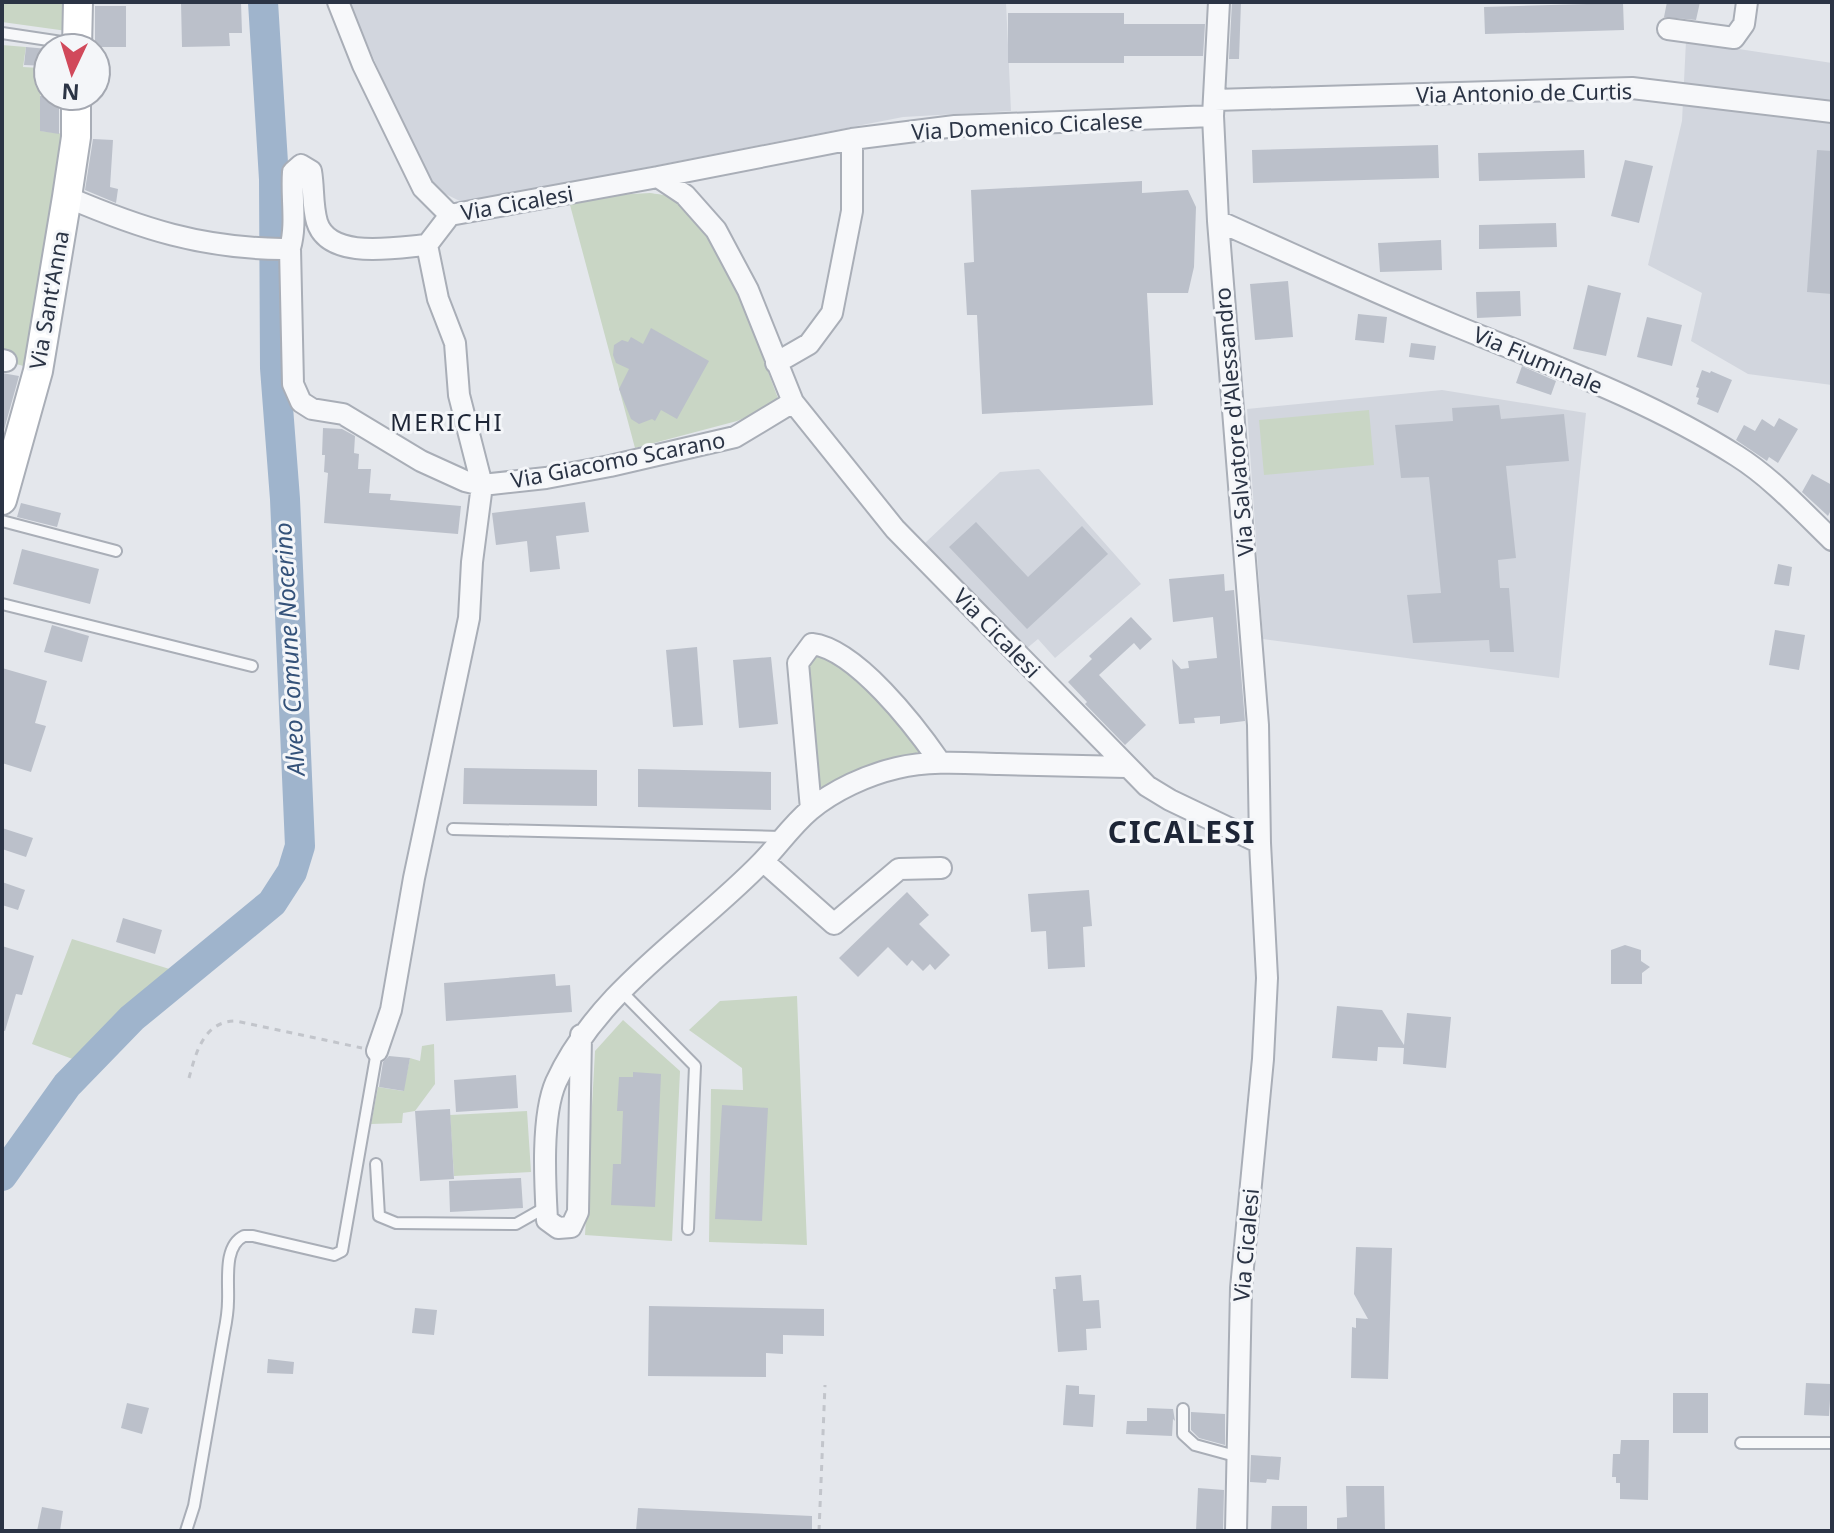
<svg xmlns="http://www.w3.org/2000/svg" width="1834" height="1533" viewBox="0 0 1834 1533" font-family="'Noto Sans',sans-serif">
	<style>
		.built { fill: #d2d6de }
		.green { fill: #c9d6c5 }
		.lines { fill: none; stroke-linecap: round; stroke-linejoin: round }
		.river { stroke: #9fb4cc; stroke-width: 30 }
		.building { fill: #bbc0ca }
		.service-casing { stroke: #a9aeb7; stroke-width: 14 }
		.minor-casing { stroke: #a9aeb7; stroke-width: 24 }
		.secondary-casing { stroke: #a9aeb7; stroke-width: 32 }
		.path { stroke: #c2c5cb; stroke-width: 3; stroke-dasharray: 6 6; stroke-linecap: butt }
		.service { stroke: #f7f8fa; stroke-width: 10 }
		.minor { stroke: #f7f8fa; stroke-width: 20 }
		.secondary { stroke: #fff; stroke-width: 28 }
		.labels { text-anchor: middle; stroke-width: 6; stroke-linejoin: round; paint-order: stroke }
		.street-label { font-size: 22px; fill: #2b3445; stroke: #f4f6f9 }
		.neighbourhood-label { font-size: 24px; letter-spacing: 2px; fill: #1d2536; stroke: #f4f6f9 }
		.water-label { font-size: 24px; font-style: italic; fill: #34527a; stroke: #f4f6f9 }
		.district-label { font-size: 30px; font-weight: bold; letter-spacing: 2px; fill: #1d2536; stroke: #f4f6f9 }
	</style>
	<rect width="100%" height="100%" fill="#e4e7ec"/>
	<path class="built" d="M349 2H1006L1011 111 903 117 464 203 429 186Z
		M1686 41 1832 63V385L1748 374 1691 341 1702 293 1648 265 1682 121Z
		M1442 390 1586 413 1559 678 1263 639 1247 409Z
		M1039 469 1141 584 1055 658 1038 639 1026 649 924 544 1000 472Z"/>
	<path class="green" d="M2 2H68L67 31 2 22Z
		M2 45 26 47 23 67 40 68 41 131 65 134 27 367 2 360Z
		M650 193C656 194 663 194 669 197 723 220 758 350 780 403L737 421 635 448 570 205 597 196Z
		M1369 410 1374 465 1264 475 1259 420Z
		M825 652C864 681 894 718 926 754L894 758 874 766 817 794 807 659Z
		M72 939 176 971 78 1061 32 1044Z
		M797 996 807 1245 709 1242 711 1089 743 1090 742 1068 689 1030 720 1001Z
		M623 1020 680 1071 672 1241 585 1235 595 1051Z
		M434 1044 435 1084 415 1111 403 1113 402 1123 371 1124 378 1087 403 1091 410 1058 420 1061 422 1046Z
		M527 1111 531 1172 454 1176 450 1115Z"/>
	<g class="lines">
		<path class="river" d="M2 1176 67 1085 132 1018 272 903 292 872 300 846 285 499 275 368 274 179 263 2"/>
	</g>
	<path class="building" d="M181 2H241L242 33H229L230 46 182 47Z
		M1232 2H1241L1239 59H1229Z
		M1667 2H1700L1696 20 1664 17Z
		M1623 3 1624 30 1485 34 1484 7Z
		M95 6H126V47H95Z
		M1008 13H1124V24H1205L1203 56H1124V63H1008Z
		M26 47 48 49V66L24 65Z
		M40 96H59V134L40 131Z
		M93 139 113 140 110 187 118 189 116 203 85 190Z
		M1438 145 1439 178 1253 183 1252 150Z
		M1584 150 1585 178 1479 181 1478 153Z
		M1817 150 1832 151V294L1807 292Z
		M1625 160 1653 166 1639 223 1611 216Z
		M1142 181V193L1188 190 1196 207 1194 267 1188 293H1147L1153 405 982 414 977 315H967L964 263 974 262 971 190Z
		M1556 223 1557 247 1479 249V225Z
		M1441 240 1442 270 1380 272 1378 243Z
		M1288 281 1293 337 1255 340 1250 284Z
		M1588 285 1621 293 1606 356 1573 349Z
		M1520 291 1521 316 1477 318 1476 292Z
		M1358 314 1387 317 1384 343 1355 340Z
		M1647 317 1682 325 1672 366 1637 357Z
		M651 328 709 361 677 419 661 410 655 421 652 419 639 424 631 419 619 389 629 369 616 363 613 355 614 345 622 340 628 342 631 337 643 344Z
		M1411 343 1436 346 1434 360 1409 357Z
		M1522 366 1556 381 1551 395 1516 383Z
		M1702 370 1710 373 1711 371 1732 380 1718 413 1697 404 1699 398 1696 397 1699 388 1696 387Z
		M2 373 19 376 2 437Z
		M1499 405 1501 419 1564 414 1569 461 1506 466 1516 558 1498 560 1500 588H1509L1514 652H1490L1489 640 1413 643 1407 595 1441 593 1429 477 1401 478 1395 425 1453 421 1452 408Z
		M1779 418 1798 429 1778 463 1769 457 1767 461 1736 440 1744 425 1755 431 1762 419 1774 427Z
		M323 428 342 429 355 436 354 453 359 454 358 469H371L369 493 391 494 390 500 461 506 458 534 324 523 328 473 324 472 325 455H322Z
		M1812 474 1832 485V508L1828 516 1802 492Z
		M585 502 589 532 556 536 560 569 530 572 527 541 496 545 492 513Z
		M21 503 61 513 57 527 17 517Z
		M976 522 1028 577 1082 526 1108 554 1027 629 949 547Z
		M22 549 99 569 90 604 13 584Z
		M1778 564 1792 567 1789 586 1774 584Z
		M1224 574 1225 591 1234 590 1245 721 1220 724V716L1194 718 1195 723 1179 724 1172 659 1181 669 1189 668 1188 661 1217 658 1213 617 1173 622 1169 579Z
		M1131 617 1152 639 1140 650 1134 643 1099 675 1146 725 1125 745 1085 704 1087 702 1068 682 1092 659 1089 656Z
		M52 625 89 636 82 662 44 652Z
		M1775 630 1805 635 1799 670 1769 665Z
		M697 647 703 725 673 727 666 650Z
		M771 657 778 724 739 728 733 660Z
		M2 668 47 681 35 723 46 726 31 772 2 763Z
		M464 768 597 770V806L463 804Z
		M638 769 771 772V810L638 807Z
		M2 828 33 838 26 857 2 849Z
		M2 882 25 890 18 910 2 905Z
		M1089 890 1092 926 1083 927 1085 967 1048 969 1046 931 1031 932 1028 894Z
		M907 892 929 915 919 924 950 955 935 970 930 964 923 971 912 960 907 966 888 947 858 977 839 958Z
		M123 918 162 930 155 954 116 942Z
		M1625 945 1641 950V961L1650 967 1642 973V984H1611V950Z
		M2 946 34 956 22 995 16 994 5 1031 2 1030Z
		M555 974 556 986 570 985 572 1012 446 1021 444 983Z
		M1337 1006 1382 1010 1404 1045 1407 1013 1451 1017 1446 1068 1403 1064 1404 1048 1378 1047 1377 1061 1332 1058Z
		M389 1056 410 1058 404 1091 379 1087 383 1062Z
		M633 1072 661 1074 655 1207 611 1205 613 1164H621L623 1111H617L619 1077H633Z
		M516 1075 518 1108 456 1112 454 1080Z
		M722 1105 768 1108 762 1221 715 1219Z
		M450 1109 454 1179 420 1181 415 1111Z
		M521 1178 523 1208 450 1212 449 1181Z
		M1356 1247 1392 1248 1388 1379 1351 1378 1352 1327 1356 1328V1318L1368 1319 1354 1294Z
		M1081 1275 1083 1301 1099 1300 1101 1328 1086 1329 1087 1350 1058 1352 1053 1289H1056L1055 1277Z
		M649 1306 824 1309V1336L783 1335V1354L766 1353V1377L648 1376Z
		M415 1308 437 1310 434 1335 412 1333Z
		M268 1359 294 1362 293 1374 267 1373Z
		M1806 1383 1831 1384 1829 1416 1804 1415Z
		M1066 1385 1079 1386V1394L1095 1395 1093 1427 1063 1425Z
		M1673 1393H1708V1433H1673Z
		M127 1403 149 1408 142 1434 121 1428Z
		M1147 1408 1173 1409 1175 1421 1173 1419 1172 1436 1126 1434 1127 1421H1147Z
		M1191 1412 1225 1414V1445L1199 1438 1191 1430Z
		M1621 1440H1649L1648 1500 1620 1499V1483H1616V1477H1612L1613 1454H1620Z
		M1251 1455 1281 1457 1279 1480 1267 1479 1266 1483 1250 1482Z
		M1346 1486H1384L1385 1531H1337V1518L1347 1517Z
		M1198 1488 1224 1490 1223 1531H1196Z
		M1272 1506H1307V1531H1271Z
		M42 1507 63 1511 60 1531H37Z
		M638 1508 812 1516V1531H636Z"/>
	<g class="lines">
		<g class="service-casing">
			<path id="service" d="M2 33 75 44
				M2 521 116 551
				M2 604 252 666
				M453 829 781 837
				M622 992 695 1066 688 1229
				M376 1164 379 1216 396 1223 516 1224 546 1207
				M1183 1409V1434L1195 1445 1239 1457
				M1741 1443H1832
				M186 1531 194 1506 224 1333C226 1323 228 1312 228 1301 229 1281 223 1246 244 1236H253L334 1255 342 1251 377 1051"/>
		</g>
		<g class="minor-casing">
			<path id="minor" d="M338 2 363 65 423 188 450 215 658 177 685 195 716 230 748 290 793 402 895 529 1147 786 1170 800 1260 843 1267 978 1263 1059 1241 1288 1236 1531
				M1219 2 1213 116 1218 221 1258 725 1260 843
				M1668 29 1734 38 1744 24 1747 2
				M1215 100 1632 88 1832 112
				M658 177 852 139 955 126 1213 116
				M67 197C142 229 201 248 282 249L290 248C297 224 291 198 293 172L301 165 311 171C314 188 312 205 317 222 329 261 398 247 427 245
				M1218 221C1297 256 1376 293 1456 326 1551 365 1649 400 1737 456 1772 478 1802 511 1832 540
				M290 248 293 384 301 402 312 409 343 414 421 461 465 481 482 485 546 478 610 466 735 437 793 402
				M2 360 6 361
				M776 363 809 344 832 313 852 211V139
				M811 809 798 663 812 644C856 649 915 726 940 762
				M763 861 834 924 899 869 941 868
				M581 1035 578 1212 571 1227 558 1228 547 1220C545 1184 541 1116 556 1082 598 990 692 934 761 863 778 846 791 826 810 810 834 790 867 775 897 768 930 760 966 763 999 764 1042 765 1084 766 1126 767
				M377 1051 391 1010 414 878 469 618 472 562 482 485 459 395 455 343 438 299 427 245 450 215"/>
		</g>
		<g class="secondary-casing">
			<path id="secondary" d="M77 48 78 2
				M2 500 38 371 67 197 76 137V96"/>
		</g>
		<path class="path" d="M189 1078C196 1052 204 1021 236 1021L362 1048
			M819 1531 825 1385"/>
		<use href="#service" class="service"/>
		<use href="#minor" class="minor"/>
		<use href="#secondary" class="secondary"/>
	</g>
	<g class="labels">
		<g class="street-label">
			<text transform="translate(1524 93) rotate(-1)" y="8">Via Antonio de Curtis</text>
			<text transform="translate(1027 126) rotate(-3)" y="8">Via Domenico Cicalese</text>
			<text transform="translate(517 203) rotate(-10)" y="8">Via Cicalesi</text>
			<text transform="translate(49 300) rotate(-80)" y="8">Via Sant'Anna</text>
			<text transform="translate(1538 360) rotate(23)" y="8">Via Fiuminale</text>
			<text transform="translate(1234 422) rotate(-95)" y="8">Via Salvatore d'Alessandro</text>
			<text transform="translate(618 460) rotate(-11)" y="8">Via Giacomo Scarano</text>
			<text transform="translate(997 633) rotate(46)" y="8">Via Cicalesi</text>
			<text transform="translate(1246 1245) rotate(-85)" y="8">Via Cicalesi</text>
		</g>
		<g class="neighbourhood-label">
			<text x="447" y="431">MERICHI</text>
		</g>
		<g class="water-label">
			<text transform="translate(290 649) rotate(-93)" y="8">Alveo Comune Nocerino</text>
		</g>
		<g class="district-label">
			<text x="1182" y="843">CICALESI</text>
		</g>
	</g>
	<rect width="1834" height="1533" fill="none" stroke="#2b3445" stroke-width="8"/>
	<g transform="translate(72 72) rotate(184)"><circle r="38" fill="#f4f6f9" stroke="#a4a8b1" stroke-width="2"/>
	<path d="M0-6L14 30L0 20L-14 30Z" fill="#d1495b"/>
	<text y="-12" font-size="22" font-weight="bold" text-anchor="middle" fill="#2b3445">N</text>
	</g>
</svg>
